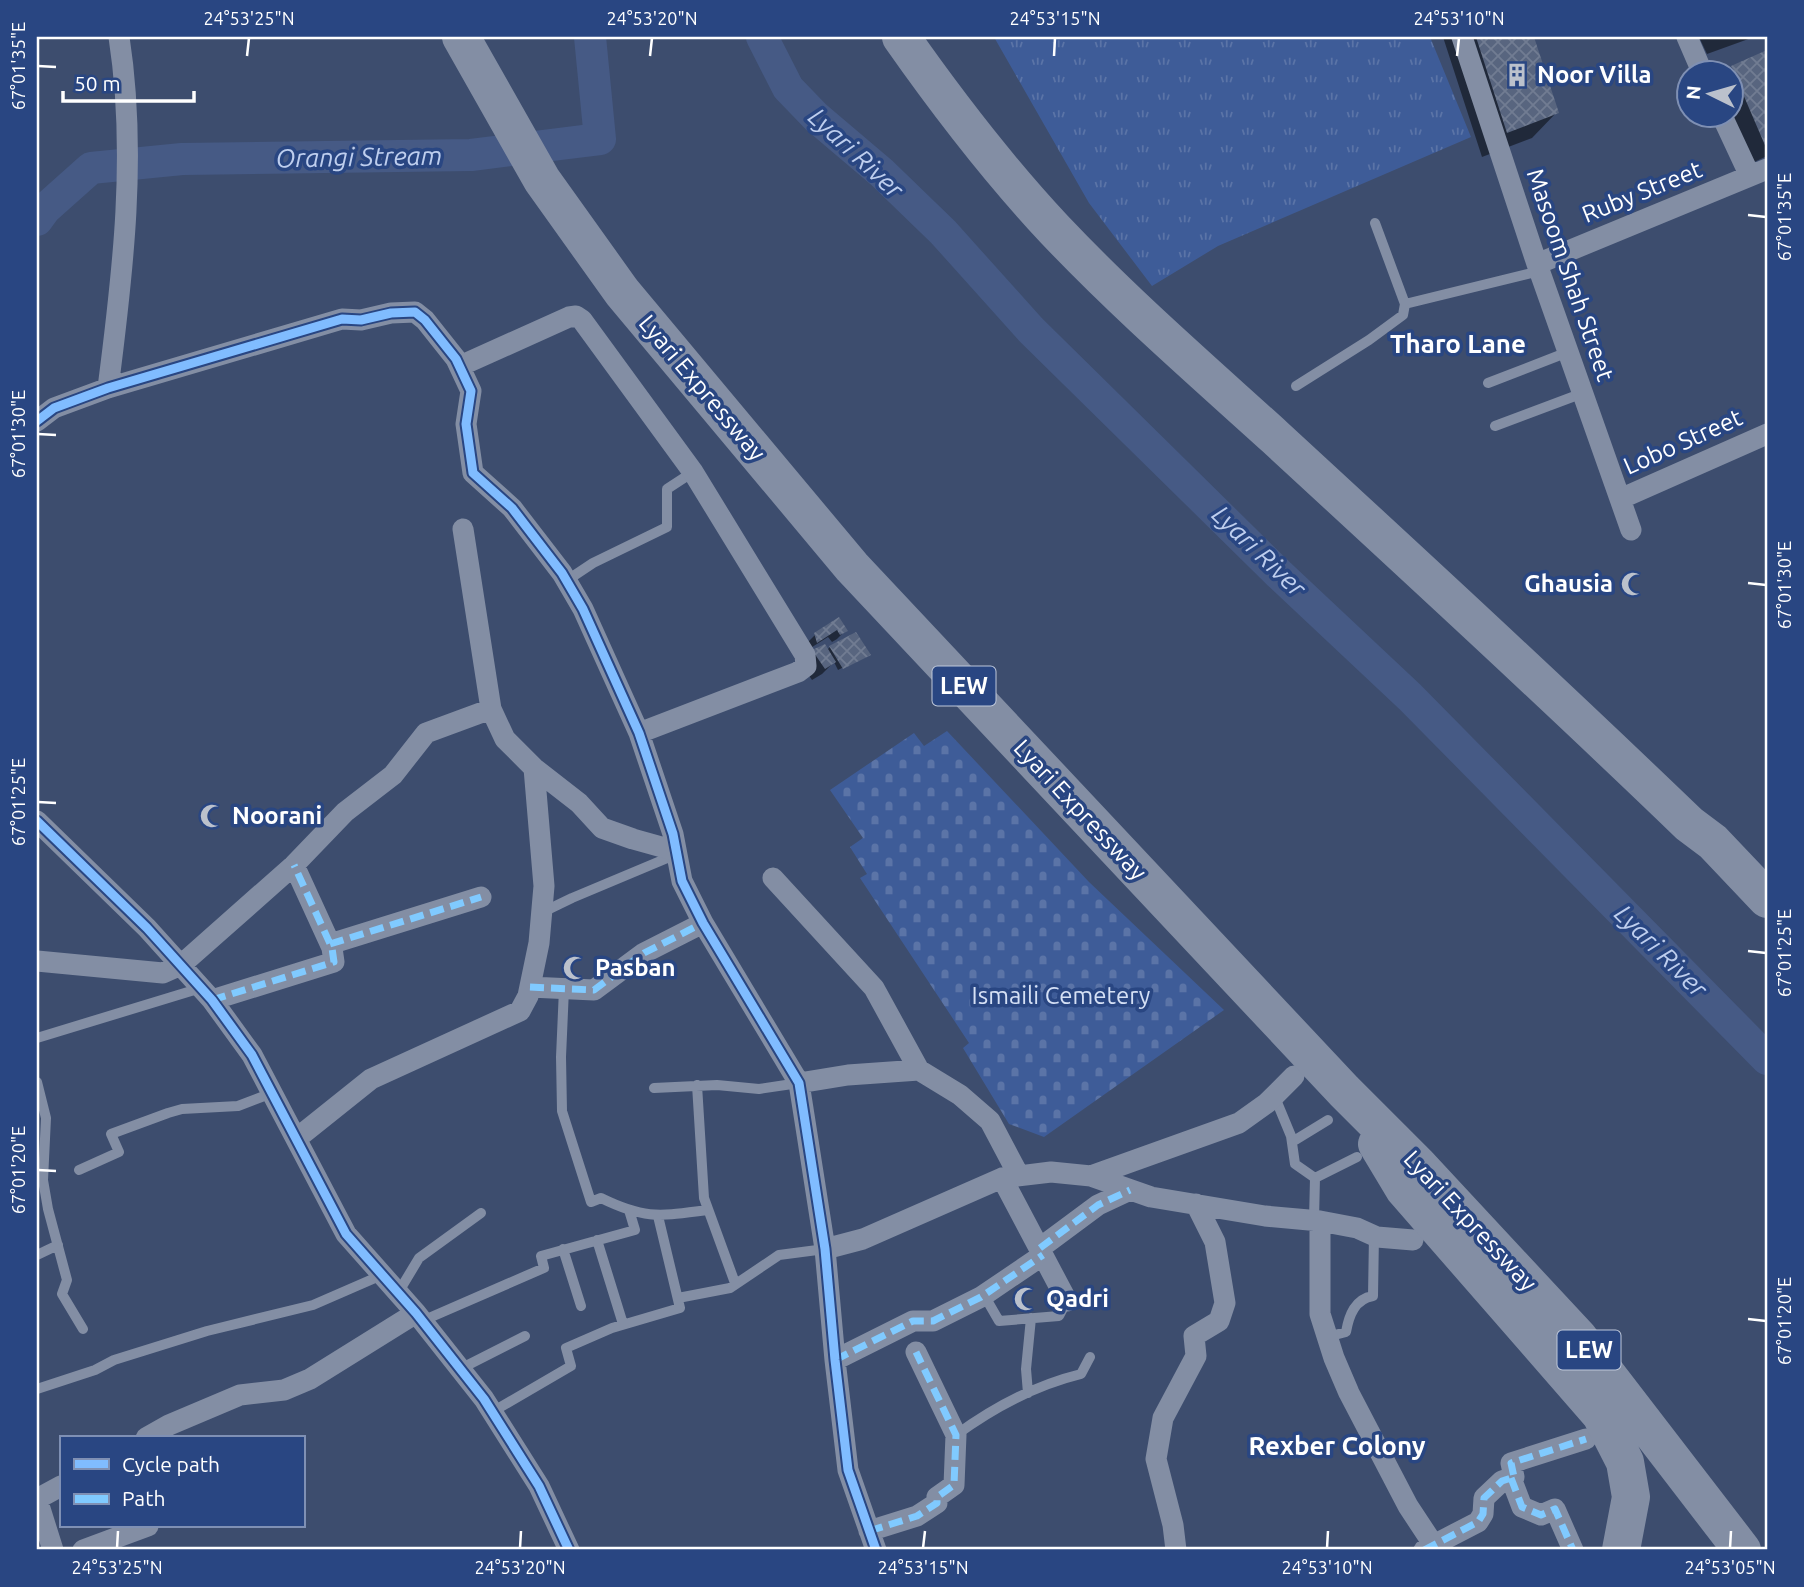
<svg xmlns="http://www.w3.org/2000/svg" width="1804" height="1587" viewBox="0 0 1804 1587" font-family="Ubuntu,sans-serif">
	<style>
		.grass { fill: url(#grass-tufts) }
		.cemetery { fill: url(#cemetery-stones) }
		.shadow { fill: #0007 }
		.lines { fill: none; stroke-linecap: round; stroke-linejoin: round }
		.river { stroke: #465a85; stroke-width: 32 }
		.building { fill: url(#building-cross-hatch) }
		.service { stroke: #838ea4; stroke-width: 10 }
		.minor { stroke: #838ea4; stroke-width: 21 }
		.motorway { stroke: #838ea4; stroke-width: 38 }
		.quiet { stroke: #80caff; stroke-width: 7; stroke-dasharray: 14 7; stroke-linecap: butt }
		.cycleway-casing { stroke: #294682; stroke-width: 13 }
		.cycleway { stroke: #80bcff; stroke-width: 9 }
		.ticks { fill: none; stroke: #fff; stroke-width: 2.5 }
		.labels { text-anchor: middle; stroke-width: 7; stroke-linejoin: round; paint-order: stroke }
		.shield { fill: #294682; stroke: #bfc8da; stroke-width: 2 }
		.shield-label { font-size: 23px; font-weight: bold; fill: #fff }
		.poi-label { font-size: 24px; font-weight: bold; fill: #fff; stroke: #294682; text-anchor: start }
		.street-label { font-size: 24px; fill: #fff; stroke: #294682 }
		.park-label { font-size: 24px; fill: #d5e0f5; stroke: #294682 }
		.water-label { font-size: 26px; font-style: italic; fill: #beceee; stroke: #294682 }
		.neighbourhood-label { font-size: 26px; font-weight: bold; fill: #fff; stroke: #294682 }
		.neatline { fill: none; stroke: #fff; stroke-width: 2.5 }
		.ticks-label { font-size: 18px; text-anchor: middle; fill: #fff }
	</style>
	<defs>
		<pattern id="grass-tufts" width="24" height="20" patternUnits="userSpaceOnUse" patternTransform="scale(1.75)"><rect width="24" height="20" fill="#3e5c98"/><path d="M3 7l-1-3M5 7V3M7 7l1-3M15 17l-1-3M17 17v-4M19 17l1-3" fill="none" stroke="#5b74a7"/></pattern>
		<pattern id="cemetery-stones" width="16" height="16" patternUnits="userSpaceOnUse" patternTransform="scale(1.75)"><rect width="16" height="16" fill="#3e5c98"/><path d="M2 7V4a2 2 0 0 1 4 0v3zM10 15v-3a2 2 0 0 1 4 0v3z" fill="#5b74a7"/></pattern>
		<pattern id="building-cross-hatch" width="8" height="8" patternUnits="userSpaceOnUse" patternTransform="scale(1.75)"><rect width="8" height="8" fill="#58657f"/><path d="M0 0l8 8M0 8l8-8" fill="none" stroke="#717c92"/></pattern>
	</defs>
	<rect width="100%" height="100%" fill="#3d4d6e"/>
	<path class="grass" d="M994 37H1430L1471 137 1218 246 1152 286 1089 203Z"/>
	<path class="cemetery" d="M947 731 1089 882 1224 1010 1044 1137 1009 1124 963 1048 969 1043 860 878 867 874 850 847 863 838 830 790 914 733 924 746Z"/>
	<path class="shadow" d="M1443 37H1532L1557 112 1532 138 1482 157Z
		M1699 37H1754L1707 54Z
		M1767 52V156L1750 164 1730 116V74H1726L1732 68Z
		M838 620 845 631 837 639 832 642 828 637 809 649 807 643 815 635Z
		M830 647 867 655 838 670 834 662 822 674 812 680 801 664 813 652 827 650Z"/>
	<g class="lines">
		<path class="river" d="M762 37 788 88 816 117 882 173 943 232 1031 330 1279 574 1410 697 1767 1059
			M37 220 45 209 91 168 182 159 471 155 600 139 590 37"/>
	</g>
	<path class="building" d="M1476 37H1534L1559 113 1507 133Z
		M1767 50V150L1731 66Z
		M839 617 848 631 840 635 837 630 817 643 814 633Z
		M856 632 871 655 843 669 829 646Z
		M825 644 836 662 825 669 812 650Z"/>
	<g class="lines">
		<path class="service" d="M1375 223 1405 304 1540 271
			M1488 383 1568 352
			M1296 386 1369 340 1403 315 1405 304
			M1495 426 1583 393
			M566 581 593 563 667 527V489L693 472
			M541 913 572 898 677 854
			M564 989 561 1057 562 1111 591 1202 601 1198C646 1220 660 1216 708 1210
			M37 1038 201 988
			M37 1082 46 1118 43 1180 48 1209 67 1280 62 1294 83 1329
			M697 1085 704 1198 735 1283
			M654 1088 717 1085 759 1089 799 1083
			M1274 1095 1291 1136 1295 1164 1315 1178 1314 1220
			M1292 1142 1328 1120
			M79 1170 119 1152 111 1134 168 1113 182 1109 238 1106 272 1093
			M1315 1178 1357 1157
			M597 1240 623 1324
			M563 1249 581 1306
			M37 1255 58 1245
			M398 1293 419 1258 481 1213
			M984 1295 999 1321 1059 1316 1067 1301
			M678 1298 730 1288 779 1255 825 1249
			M422 1321 544 1268 541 1256 635 1230 629 1210
			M1327 1337 1346 1332C1349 1315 1355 1299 1373 1296L1374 1235
			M460 1369 525 1336
			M37 1389 95 1370 114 1360 207 1331 313 1305 382 1275
			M1028 1393 1026 1369 1031 1318
			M492 1412 571 1366 566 1348 612 1328 680 1308 658 1216
			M956 1435C993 1408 1036 1385 1081 1374L1090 1357"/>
		<path class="minor" d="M1462 37 1537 264 1631 530
			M1687 37 1703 74
			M1722 116 1750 176
			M1537 264 1767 169
			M460 366 569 317 576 316 582 320 693 472 805 655 806 666 798 672 639 733
			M108 388C123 272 137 153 119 37
			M37 421 54 408 108 388 342 319 361 320 391 313 415 312 425 320 456 359 471 391 466 424 473 473 512 508 562 573 583 609 639 733 673 834 682 881 703 923 799 1083 825 1249 835 1360 848 1470 876 1550
			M1620 499 1767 434
			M463 529 491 709
			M37 821 147 928 212 1000 252 1055 346 1234 416 1313 484 1399 539 1486 569 1550
			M773 878 874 988 919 1070
			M330 944 481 897
			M37 961 163 973 181 965 294 865 345 812 393 775 426 733 491 709 505 739 534 768 579 803 602 828 633 839 676 851
			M530 987 594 990 644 953 703 923
			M212 1000 334 962 332 948 294 865
			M799 1083 848 1075 919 1070 960 1095 990 1121 1018 1174
			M296 1139 371 1079 520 1011 528 996 539 943 544 886 534 768
			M1091 1176 1239 1123 1267 1103 1294 1076
			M1002 1178 1067 1301
			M1320 1221V1314L1334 1358 1349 1393 1408 1506 1437 1550
			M1040 1248 1098 1205 1130 1190
			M825 1249 863 1239 1002 1178 1051 1172 1091 1176 1151 1197 1265 1216 1320 1221 1357 1228 1377 1237 1413 1240
			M835 1360 913 1321H933L981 1297 1043 1255
			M146 1438 169 1425 240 1395 284 1390 310 1379 416 1313
			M1511 1478 1522 1507 1541 1515 1555 1509 1573 1550
			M37 1499 53 1550
			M37 1499 61 1486
			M869 1531 917 1516 937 1503V1497L954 1485 956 1435 916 1352
			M83 1550 148 1526
			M1176 1550 1173 1525 1156 1459 1163 1418 1196 1356 1194 1336 1219 1321 1225 1303 1215 1242 1196 1204
			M1424 1550 1478 1522 1483 1514 1484 1498 1502 1481 1514 1477 1511 1463 1586 1439"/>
		<path class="motorway" d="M461 37 542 180 622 292 852 567 1344 1091 1418 1165 1579 1338 1742 1550
			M901 37C948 104 998 169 1054 229 1124 303 1200 369 1275 437 1414 565 1553 693 1689 824L1713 842 1767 899
			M1377 1144 1404 1189 1601 1415 1625 1462 1631 1497 1621 1550"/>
		<path class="quiet" d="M330 944 481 897
			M530 987 594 990 644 953 703 923
			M212 1000 334 962 332 948 294 865
			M1040 1248 1098 1205 1130 1190
			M835 1360 913 1321H933L981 1297 1043 1255
			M1511 1478 1522 1507 1541 1515 1555 1509 1573 1550
			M869 1531 917 1516 937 1503V1497L954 1485 956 1435 916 1352
			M1424 1550 1478 1522 1483 1514 1484 1498 1502 1481 1514 1477 1511 1463 1586 1439"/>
		<g class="cycleway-casing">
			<path id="cycleway" d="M37 421 54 408 108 388 342 319 361 320 391 313 415 312 425 320 456 359 471 391 466 424 473 473 512 508 562 573 583 609 639 733 673 834 682 881 703 923 799 1083 825 1249 835 1360 848 1470 876 1550
				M37 821 147 928 212 1000 252 1055 346 1234 416 1313 484 1399 539 1486 569 1550"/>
		</g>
		<use href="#cycleway" class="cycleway"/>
	</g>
	<path class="ticks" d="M247 56 249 38M650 56 652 38M1054 56 1055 38M1457 56 1459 38M38 66 56 67M1748 215 1766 217M38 434 56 435M1748 583 1766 585M38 802 56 803M1748 951 1766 953M38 1170 56 1171M1748 1319 1766 1321M117 1548 118 1531M520 1548 521 1531M923 1548 925 1531M1327 1548 1328 1531M1730 1548 1731 1531"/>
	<defs>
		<g id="building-bare" transform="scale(1.89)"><path d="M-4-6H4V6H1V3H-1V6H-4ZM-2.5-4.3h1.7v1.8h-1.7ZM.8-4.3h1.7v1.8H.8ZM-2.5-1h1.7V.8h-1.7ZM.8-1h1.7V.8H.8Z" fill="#bbc1cc" stroke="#294682" stroke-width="2.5" paint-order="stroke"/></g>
		<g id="mosque-bare" transform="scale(1.89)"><path d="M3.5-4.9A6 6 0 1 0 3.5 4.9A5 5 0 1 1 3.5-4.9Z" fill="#bbc1cc" stroke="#294682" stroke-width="2.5" paint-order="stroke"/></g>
	</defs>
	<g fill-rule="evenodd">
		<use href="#building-bare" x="1517" y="75"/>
		<use href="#mosque-bare" x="1633" y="584"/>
		<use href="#mosque-bare" x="212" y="816"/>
		<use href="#mosque-bare" x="575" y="968"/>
		<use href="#mosque-bare" x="1026" y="1299"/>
	</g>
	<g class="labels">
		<g class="shield">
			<rect x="932.5" y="666.5" width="63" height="39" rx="5"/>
			<rect x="1557.5" y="1330.5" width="63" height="39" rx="5"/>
		</g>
		<g class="shield-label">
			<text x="964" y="694">LEW</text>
			<text x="1589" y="1358">LEW</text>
		</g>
		<g class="poi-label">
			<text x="1537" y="83">Noor Villa</text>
			<text x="1613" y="592" text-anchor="end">Ghausia</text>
			<text x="232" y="824">Noorani</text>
			<text x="595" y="976">Pasban</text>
			<text x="1046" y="1307">Qadri</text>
		</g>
		<g class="street-label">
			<text transform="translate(1642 192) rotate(-22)" y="8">Ruby Street</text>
			<text transform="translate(1570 275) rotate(71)" y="8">Masoom Shah Street</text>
			<text transform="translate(702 388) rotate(50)" y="8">Lyari Expressway</text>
			<text transform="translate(1683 442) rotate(-24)" y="8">Lobo Street</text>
			<text transform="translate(1080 810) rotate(47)" y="8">Lyari Expressway</text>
			<text transform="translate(1470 1221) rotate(47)" y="8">Lyari Expressway</text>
		</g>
		<g class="park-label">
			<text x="1061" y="1004">Ismaili Cemetery</text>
		</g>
		<g class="water-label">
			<text transform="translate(856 153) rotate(43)" y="9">Lyari River</text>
			<text transform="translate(359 157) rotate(-1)" y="9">Orangi Stream</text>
			<text transform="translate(1259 551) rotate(44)" y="9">Lyari River</text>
			<text transform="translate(1661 951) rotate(45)" y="9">Lyari River</text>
		</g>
		<g class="neighbourhood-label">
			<text x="1458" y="353">Tharo Lane</text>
			<text x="1337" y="1455">Rexber Colony</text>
		</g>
	</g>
	<rect width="1804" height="1587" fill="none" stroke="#294682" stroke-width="77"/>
	<rect x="60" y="1436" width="245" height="91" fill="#294682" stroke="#7f90b4" stroke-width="2"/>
	<rect x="74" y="1459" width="35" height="10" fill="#80bcff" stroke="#7f90b4" stroke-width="2"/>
	<text x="122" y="1472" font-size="21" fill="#ffffff">Cycle path</text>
	<rect x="74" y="1494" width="35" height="10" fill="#80caff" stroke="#7f90b4" stroke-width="2"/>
	<text x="122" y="1506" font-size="21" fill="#ffffff">Path</text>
	<g transform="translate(1710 94) rotate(275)"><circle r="33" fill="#294682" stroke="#7f90b4" stroke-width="2"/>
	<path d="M0-5L12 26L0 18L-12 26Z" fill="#bbc1cc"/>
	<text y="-10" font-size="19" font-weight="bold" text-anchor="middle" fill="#ffffff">N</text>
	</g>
	<path d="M63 91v10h131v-10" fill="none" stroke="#ffffff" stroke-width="3.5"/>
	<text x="74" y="91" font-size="21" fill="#ffffff" stroke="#294682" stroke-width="5" paint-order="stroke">50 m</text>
	<rect x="38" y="38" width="1728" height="1510" class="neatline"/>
	<g class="ticks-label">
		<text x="249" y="25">24°53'25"N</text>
		<text x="652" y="25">24°53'20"N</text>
		<text x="1055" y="25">24°53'15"N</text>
		<text x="1459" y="25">24°53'10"N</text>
		<text transform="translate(19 66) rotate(-90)" y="6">67°01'35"E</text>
		<text transform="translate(1785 217) rotate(-90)" y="6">67°01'35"E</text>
		<text transform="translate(19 434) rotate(-90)" y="6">67°01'30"E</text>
		<text transform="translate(1785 585) rotate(-90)" y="6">67°01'30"E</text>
		<text transform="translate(19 802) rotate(-90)" y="6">67°01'25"E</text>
		<text transform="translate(1785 953) rotate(-90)" y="6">67°01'25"E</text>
		<text transform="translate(19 1170) rotate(-90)" y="6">67°01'20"E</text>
		<text transform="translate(1785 1321) rotate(-90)" y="6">67°01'20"E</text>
		<text x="117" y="1574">24°53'25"N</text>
		<text x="520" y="1574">24°53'20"N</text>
		<text x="923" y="1574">24°53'15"N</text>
		<text x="1327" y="1574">24°53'10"N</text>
		<text x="1730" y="1574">24°53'05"N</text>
	</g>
</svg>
